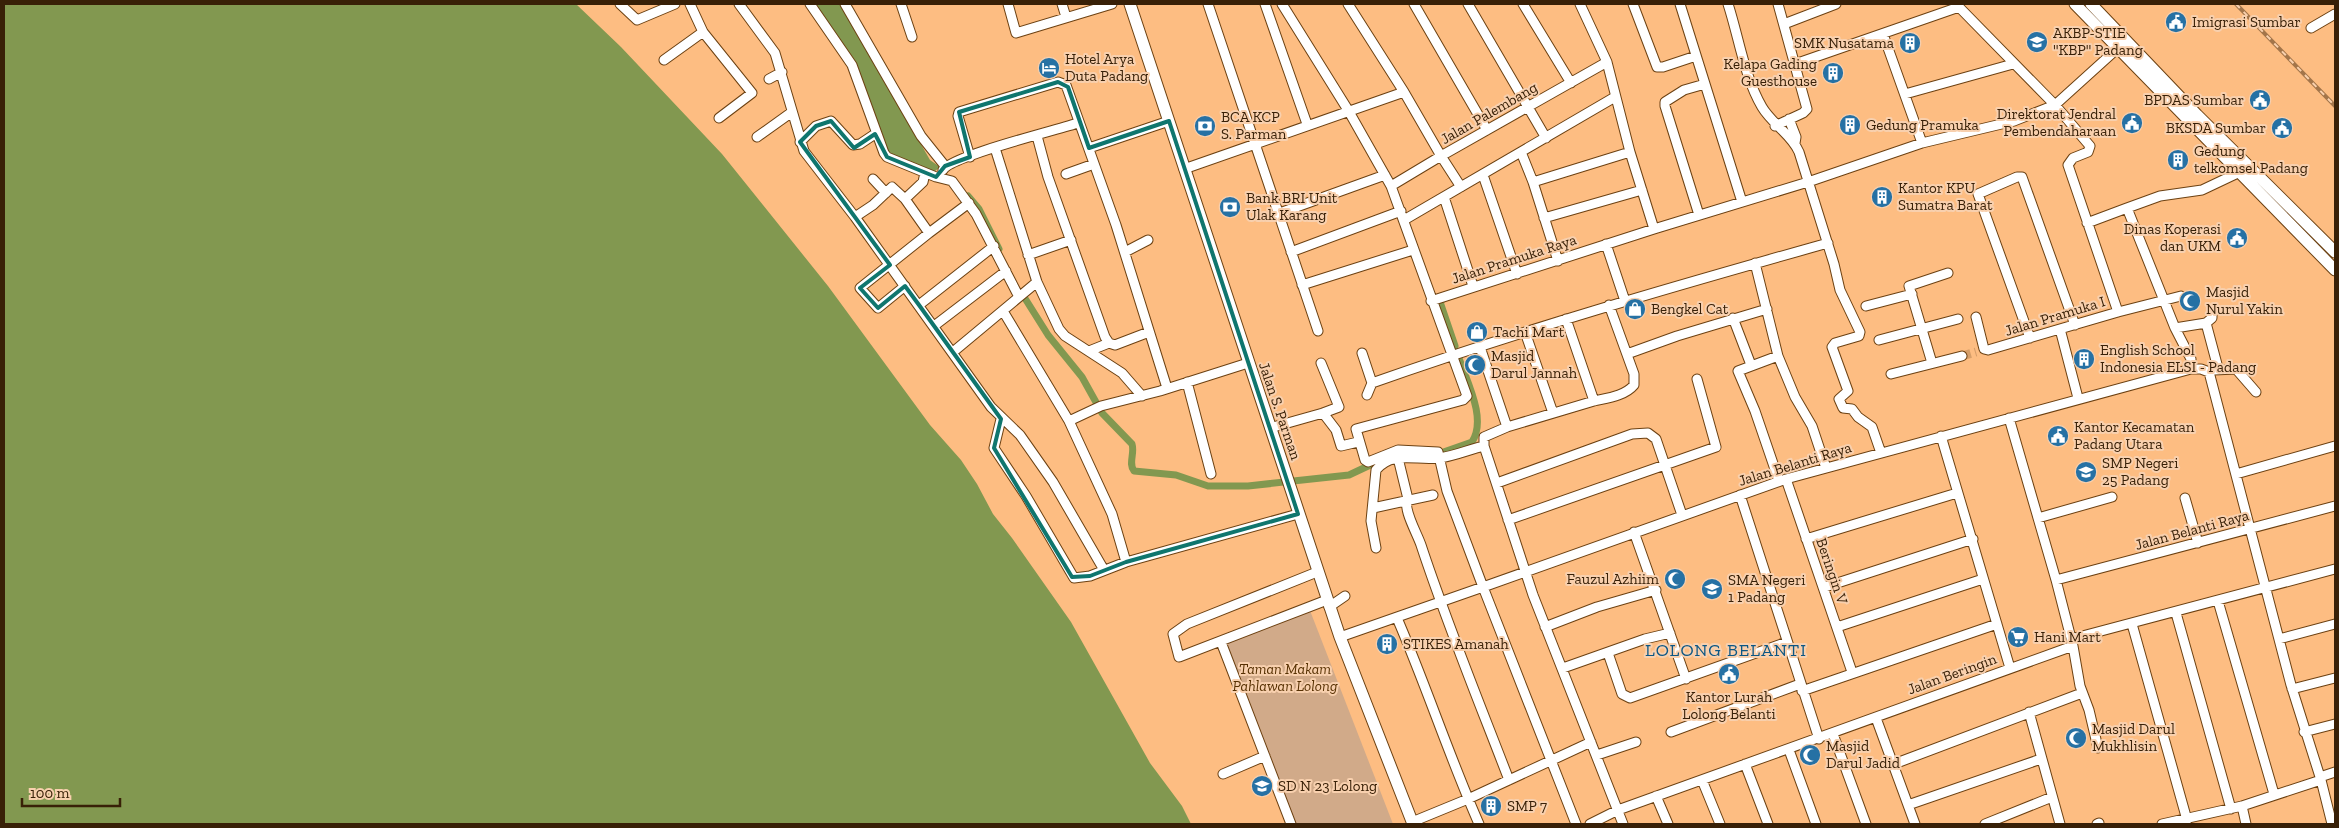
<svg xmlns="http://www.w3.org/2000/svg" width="2339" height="828" viewBox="0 0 2339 828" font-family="'Zilla Slab',serif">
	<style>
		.green { fill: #d1aa89 }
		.water { fill: #829850 }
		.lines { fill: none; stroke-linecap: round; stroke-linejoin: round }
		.canal { stroke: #829850; stroke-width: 7 }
		.minor-tunnel { stroke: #d69e69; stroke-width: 9; stroke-dasharray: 9 4.5; stroke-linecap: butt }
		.minor-casing { stroke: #6c4112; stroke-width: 11 }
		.major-casing { stroke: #6c4112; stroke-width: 13 }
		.minor { stroke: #fff; stroke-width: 9 }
		.major { stroke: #fff; stroke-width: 11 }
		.rail-casing { stroke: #a3754a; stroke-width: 4 }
		.rail { stroke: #f8d0ae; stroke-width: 2; stroke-dasharray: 5.5; stroke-linecap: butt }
		.marked { fill: none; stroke: #0f766e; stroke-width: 4; stroke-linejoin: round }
		.labels { text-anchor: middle; stroke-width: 4; stroke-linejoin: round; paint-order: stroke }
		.poi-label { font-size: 15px; fill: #382007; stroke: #f8d0ae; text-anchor: start }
		.street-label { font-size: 15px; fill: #382007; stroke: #f8d0ae }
		.park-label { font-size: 15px; font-style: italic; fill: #563002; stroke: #f8d0ae }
		.quarter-label { font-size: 18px; letter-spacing: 1px; fill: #0b5684; stroke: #f8d0ae }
	</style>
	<rect width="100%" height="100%" fill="#fdbd82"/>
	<path class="green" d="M1309 608 1393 824H1292L1220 643Z"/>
	<path class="water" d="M4 4H576L621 47 722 154 828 286 930 425 961 460 977 484 993 514 1012 538 1071 622 1150 763 1182 806 1191 824H4Z
		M815 4H841L930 160 940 167 934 172 888 154 854 59Z"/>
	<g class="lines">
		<path class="canal" d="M968 196 979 209 999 249
			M1021 292 1048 335 1082 377 1102 413 1132 444C1135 453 1128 464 1134 471L1176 475 1208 486H1248L1349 475 1383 459
			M1445 297 1440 302 1455 346
			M1435 455 1472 442C1487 419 1467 382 1459 358"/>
		<path class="minor-tunnel" d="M1962 356 1976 352"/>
		<g class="minor-casing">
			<path id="minor" d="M620 4 637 20 675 4
				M690 4 703 32 752 93 719 118
				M739 4 775 53 804 151 855 217 991 407 1020 435 1053 482 1104 570
				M810 4 852 65 884 153 887 157 936 177 952 181 976 214 1019 297
				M845 4 921 136 945 166
				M901 4 912 37
				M1008 4 1016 33 1112 4
				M1062 4 1066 17
				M1208 4 1318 331
				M1265 4 1307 124
				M1282 4 1348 110 1391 186 1467 396 1463 400 1356 429 1365 460 1368 462 1398 450 1438 452 1447 491 1483 587 1786 479 2191 369H2201L2209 372
				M1348 4 1404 92
				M1414 4 1487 130
				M1468 4 1546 138
				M1523 4 1571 83
				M1633 4 1657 67H1663L1696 56
				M1680 4 1742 202
				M1728 4C1739 38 1744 76 1762 107 1772 124 1792 135 1799 152L1834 264 1840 290 1860 332 1859 336 1835 343 1832 347 1848 391 1839 399 1843 408 1852 409 1858 417 1872 427 1881 453
				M1784 24 1836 4
				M2311 28 2335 14
				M1883 34 1922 143
				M2118 48 2055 105 2090 146 2088 152 2073 158 2068 165 2118 312
				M664 60 703 32
				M1607 62 1630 152 1654 229
				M1795 64 1959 7
				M769 79 782 72
				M1905 94 2013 64
				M1789 119 1796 137 1795 143
				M1775 126 1803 113 1807 109 1778 4
				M1037 136 1048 177 1105 337 1109 343 1115 345 1149 332
				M757 137 792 112
				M800 142 816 126 831 121 853 145 860 144 875 134
				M995 148 1037 282 1059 329 1065 336 1122 373 1142 396
				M1089 148 1169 121
				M1521 152 1533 182 1558 261
				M970 157 958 116 959 112 1058 82 1066 85 1116 225 1167 388
				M1184 169 1404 92 1441 156 1607 62 1580 4
				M943 170C951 156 1057 130 1078 123
				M1066 174 1094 164
				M1483 175 1517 274
				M873 179 886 193
				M1533 182 1630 152
				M1391 186 1441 156 1461 187
				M1444 197 1473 286
				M905 199 923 182 925 173
				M1277 214 1385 175
				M1699 215 1665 106V102L1684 90 1705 84
				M855 217 873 205 892 187 905 199 929 233 969 203
				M1544 218 1642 190
				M1404 220 1615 97
				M2087 223 2127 208
				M1606 244 1625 301
				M1125 252 1148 240
				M1291 252 1401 211
				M1028 255 1071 240
				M1755 263 1778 356 1795 397 1812 426 1826 468
				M1302 285 1413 250
				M905 286 878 308 860 288 929 233
				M1431 301 1654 229 1808 182 1922 143 2014 121 2055 105 1956 4
				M919 305 994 246
				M1866 306 1912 294
				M1003 311 1069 421 1112 514 1126 562
				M2212 311V318L2206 323 2218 368
				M1976 317 1984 349 1988 350 2118 312 2181 296
				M1733 318 1751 365
				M2206 323 2175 328 2127 208 2160 196 2202 190 2240 172
				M934 326 1006 271
				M2175 328 2191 359V369
				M2060 329 2078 398
				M1525 332 1553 413
				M2030 338 1978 194 2017 177H2022L2075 325
				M1879 340 1958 319
				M1480 347 1507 427 1484 437V446L1533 595 1623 824
				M1089 351 1109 343
				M953 352 1037 282
				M1362 353 1372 383
				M1627 354 1677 336 1767 309
				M1778 356 1738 371 1755 411 1779 481
				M1321 363 1339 407 1323 413
				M1932 363 1909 286 1948 273
				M2214 370 2236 369 2256 392
				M2209 372 2291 685 2321 780 2332 824
				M1891 374 1962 356
				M1187 382 1211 474
				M1367 395 1372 383C1522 330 1675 286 1828 243
				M1594 401C1607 398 1625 396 1634 385V374L1609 305
				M2009 418 2056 580 2073 646 2080 686 2089 710 2098 748
				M1001 419 994 448 1026 496 1074 578 1090 576 1126 562 1298 514
				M1069 421 1101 406 1160 391 1248 363
				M1507 427 1594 401 1566 319
				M1270 428 1323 413 1336 430 1341 446 1358 442
				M1941 436 2010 668
				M1398 458 1408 499C1402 508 1417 533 1421 545 1447 624 1479 702 1509 780
				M2236 474 2335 446
				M1786 479 1852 672
				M1497 483 1632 434 1648 433 1656 439 1682 515
				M1740 495 1819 739
				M2185 498 2198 543
				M1373 508 1433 495
				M2038 518 2112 497
				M1508 520 1716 447 1697 379
				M1634 532 1686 679
				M1806 539 1957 493
				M1376 548 1371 521 1376 470C1392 450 1417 461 1438 458 1452 457 1470 449 1484 446
				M1317 572 1187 624 1173 634 1179 657 1327 600
				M2056 580 2335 506
				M1825 587 1973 539
				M2218 601 2274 794
				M1329 607 1345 596
				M2176 613 2231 809
				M1397 618C1426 685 1449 756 1479 824
				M2132 624 2187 820
				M1545 627 1597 607 1656 590
				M1837 627 1983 579
				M1340 637 1483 587 1576 824
				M2071 639 2335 569
				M2279 639 2335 624
				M1221 642 1291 824
				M1608 653 1622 694 1630 698 1787 642
				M1563 668 1645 639 1670 633
				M2292 689 2335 678
				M1802 691 1997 624
				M2029 712 2060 824
				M1876 718 1915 824
				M1671 732 1800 684
				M2304 732 2335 724
				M1833 734 1866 824
				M1789 750 1816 824
				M1597 755 1636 742
				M1745 764 1768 824
				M1894 764 2082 693
				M1223 774 1265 756
				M2320 777 2335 772
				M1702 780 1720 824
				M1656 796 1668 824
				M1908 805 2041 759
				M2242 806 2246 824
				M1412 822 1468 799 1591 742
				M1590 824 1618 810 2073 646
				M1985 824 2052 797
				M2097 824 2099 823
				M2162 824 2242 806 2321 780"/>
		</g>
		<g class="major-casing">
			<path id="major" d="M1130 4 1340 637 1413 824
				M2075 4 2335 270
				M2091 4 2197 115 2335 252"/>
		</g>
		<use href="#minor" class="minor"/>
		<use href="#major" class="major"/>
		<g class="rail-casing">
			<path id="rail" d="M2236 4 2335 106"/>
		</g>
		<use href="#rail" class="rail"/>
	</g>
	<path class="marked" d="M1058 82 1068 87 1089 148 1169 121 1298 514 1126 562 1090 576 1072 577 994 448 1001 419 919 305 905 286 878 308 860 288 890 265 800 142 816 126 831 121 854 148 875 134 887 157 936 177 945 166 970 157 959 112Z"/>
	<defs>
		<g id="civic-disc" transform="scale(1.125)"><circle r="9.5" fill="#2671a4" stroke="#f8d0ae"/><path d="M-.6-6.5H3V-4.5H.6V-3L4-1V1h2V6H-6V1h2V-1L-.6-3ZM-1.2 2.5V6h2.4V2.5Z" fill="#fff"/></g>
		<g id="university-disc" transform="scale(1.125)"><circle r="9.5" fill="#2671a4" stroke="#f8d0ae"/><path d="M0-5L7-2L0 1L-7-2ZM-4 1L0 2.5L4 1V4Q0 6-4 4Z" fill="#fff"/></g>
		<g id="building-disc" transform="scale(1.125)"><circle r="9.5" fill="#2671a4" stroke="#f8d0ae"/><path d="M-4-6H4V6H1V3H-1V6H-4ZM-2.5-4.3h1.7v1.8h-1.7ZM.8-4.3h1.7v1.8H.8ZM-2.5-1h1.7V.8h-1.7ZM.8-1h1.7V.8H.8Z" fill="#fff"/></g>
		<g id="hotel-disc" transform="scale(1.125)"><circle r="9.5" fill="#2671a4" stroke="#f8d0ae"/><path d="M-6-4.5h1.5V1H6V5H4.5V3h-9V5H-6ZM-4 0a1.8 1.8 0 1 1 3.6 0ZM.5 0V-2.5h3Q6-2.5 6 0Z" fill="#fff"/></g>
		<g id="bank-disc" transform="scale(1.125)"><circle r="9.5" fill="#2671a4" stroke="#f8d0ae"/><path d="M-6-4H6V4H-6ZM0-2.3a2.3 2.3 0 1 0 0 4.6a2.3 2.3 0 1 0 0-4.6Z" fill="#fff"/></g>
		<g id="mosque-disc" transform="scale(1.125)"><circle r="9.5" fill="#2671a4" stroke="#f8d0ae"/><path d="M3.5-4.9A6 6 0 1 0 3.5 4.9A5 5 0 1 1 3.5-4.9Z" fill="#fff"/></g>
		<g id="shop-disc" transform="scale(1.125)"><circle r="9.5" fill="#2671a4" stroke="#f8d0ae"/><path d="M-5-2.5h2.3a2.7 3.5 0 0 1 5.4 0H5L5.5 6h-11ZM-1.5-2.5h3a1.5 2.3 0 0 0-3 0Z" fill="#fff"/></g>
		<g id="school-disc" transform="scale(1.125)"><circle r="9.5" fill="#2671a4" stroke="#f8d0ae"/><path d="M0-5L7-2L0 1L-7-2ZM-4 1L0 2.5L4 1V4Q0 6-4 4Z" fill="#fff"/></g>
		<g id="supermarket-disc" transform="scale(1.125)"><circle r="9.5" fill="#2671a4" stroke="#f8d0ae"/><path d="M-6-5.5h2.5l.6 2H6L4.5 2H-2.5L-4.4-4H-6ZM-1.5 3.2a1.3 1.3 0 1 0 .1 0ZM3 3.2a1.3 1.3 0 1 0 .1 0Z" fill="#fff"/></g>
	</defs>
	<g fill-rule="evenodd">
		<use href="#civic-disc" x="2176" y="22"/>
		<use href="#university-disc" x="2037" y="42"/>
		<use href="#building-disc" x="1910" y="43"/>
		<use href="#hotel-disc" x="1049" y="68"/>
		<use href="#building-disc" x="1833" y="73"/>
		<use href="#civic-disc" x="2260" y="100"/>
		<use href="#civic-disc" x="2132" y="123"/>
		<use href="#building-disc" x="1850" y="125"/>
		<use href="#bank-disc" x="1205" y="126"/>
		<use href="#civic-disc" x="2282" y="128"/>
		<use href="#building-disc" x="2178" y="160"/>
		<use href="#building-disc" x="1882" y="197"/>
		<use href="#bank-disc" x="1230" y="207"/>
		<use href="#civic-disc" x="2237" y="238"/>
		<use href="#mosque-disc" x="2190" y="301"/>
		<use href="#shop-disc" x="1635" y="309"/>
		<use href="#shop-disc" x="1477" y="332"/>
		<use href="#building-disc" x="2084" y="359"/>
		<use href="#mosque-disc" x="1475" y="365"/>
		<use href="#civic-disc" x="2058" y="436"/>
		<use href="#school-disc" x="2086" y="472"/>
		<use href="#mosque-disc" x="1675" y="579"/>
		<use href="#school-disc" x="1712" y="589"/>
		<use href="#supermarket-disc" x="2018" y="637"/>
		<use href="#building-disc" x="1387" y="644"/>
		<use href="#civic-disc" x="1729" y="674"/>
		<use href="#mosque-disc" x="2076" y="738"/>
		<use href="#mosque-disc" x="1810" y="755"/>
		<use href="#school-disc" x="1262" y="786"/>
		<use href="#building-disc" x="1491" y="806"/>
	</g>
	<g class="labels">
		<g class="poi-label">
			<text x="2192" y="27">Imigrasi Sumbar</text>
			<text x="2053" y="38">AKBP-STIE<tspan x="2053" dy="17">"KBP" Padang</tspan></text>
			<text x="1894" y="48" text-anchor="end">SMK Nusatama</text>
			<text x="1065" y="64">Hotel Arya<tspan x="1065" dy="17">Duta Padang</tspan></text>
			<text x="1817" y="69" text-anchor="end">Kelapa Gading<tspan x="1817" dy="17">Guesthouse</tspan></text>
			<text x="2244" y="105" text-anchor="end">BPDAS Sumbar</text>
			<text x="2116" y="119" text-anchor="end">Direktorat Jendral<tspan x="2116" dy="17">Pembendaharaan</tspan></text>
			<text x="1221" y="122">BCA KCP<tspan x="1221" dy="17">S. Parman</tspan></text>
			<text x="1866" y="130">Gedung Pramuka</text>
			<text x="2266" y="133" text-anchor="end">BKSDA Sumbar</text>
			<text x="2194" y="156">Gedung<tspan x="2194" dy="17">telkomsel Padang</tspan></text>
			<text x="1898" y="193">Kantor KPU<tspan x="1898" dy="17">Sumatra Barat</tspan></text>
			<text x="1246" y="203">Bank BRI Unit<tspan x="1246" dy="17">Ulak Karang</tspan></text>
			<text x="2221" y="234" text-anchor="end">Dinas Koperasi<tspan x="2221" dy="17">dan UKM</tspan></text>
			<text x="2206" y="297">Masjid<tspan x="2206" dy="17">Nurul Yakin</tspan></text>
			<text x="1651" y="314">Bengkel Cat</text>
			<text x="1493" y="337">Tachi Mart</text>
			<text x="2100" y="355">English School<tspan x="2100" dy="17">Indonesia ELSI - Padang</tspan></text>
			<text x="1491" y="361">Masjid<tspan x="1491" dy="17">Darul Jannah</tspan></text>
			<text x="2074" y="432">Kantor Kecamatan<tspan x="2074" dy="17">Padang Utara</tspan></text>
			<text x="2102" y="468">SMP Negeri<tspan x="2102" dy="17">25 Padang</tspan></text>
			<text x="1659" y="584" text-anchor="end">Fauzul Azhiim</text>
			<text x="1728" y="585">SMA Negeri<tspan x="1728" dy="17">1 Padang</tspan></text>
			<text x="2034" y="642">Hani Mart</text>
			<text x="1403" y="649">STIKES Amanah</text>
			<text x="1729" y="702" text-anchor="middle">Kantor Lurah<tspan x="1729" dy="17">Lolong Belanti</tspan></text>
			<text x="2092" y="734">Masjid Darul<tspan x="2092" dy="17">Mukhlisin</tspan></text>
			<text x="1826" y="751">Masjid<tspan x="1826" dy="17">Darul Jadid</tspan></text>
			<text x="1278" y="791">SD N 23 Lolong</text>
			<text x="1507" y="811">SMP 7</text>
		</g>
		<g class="street-label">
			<text transform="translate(1489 113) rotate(-30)" y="5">Jalan Palembang</text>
			<text transform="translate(1514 259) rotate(-18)" y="5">Jalan Pramuka Raya</text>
			<text transform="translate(2055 316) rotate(-17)" y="5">Jalan Pramuka I</text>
			<text transform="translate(1280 411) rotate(71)" y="5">Jalan S. Parman</text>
			<text transform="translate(1795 464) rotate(-17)" y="5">Jalan Belanti Raya</text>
			<text transform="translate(2192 530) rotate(-15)" y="5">Jalan Belanti Raya</text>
			<text transform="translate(1832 571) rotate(71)" y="5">Beringin V</text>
			<text transform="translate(1952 674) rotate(-20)" y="5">Jalan Beringin</text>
		</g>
		<g class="park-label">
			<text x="1285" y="674">Taman Makam<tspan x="1285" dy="17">Pahlawan Lolong</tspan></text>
		</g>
		<g class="quarter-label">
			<text x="1726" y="656">LOLONG BELANTI</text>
		</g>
	</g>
	<rect width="2339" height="828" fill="none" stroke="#382007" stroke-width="10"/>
	<path d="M22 798v8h98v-8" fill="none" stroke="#382007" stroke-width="2.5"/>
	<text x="30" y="798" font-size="15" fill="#382007" stroke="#f8d0ae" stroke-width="4" paint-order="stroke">100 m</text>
</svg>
